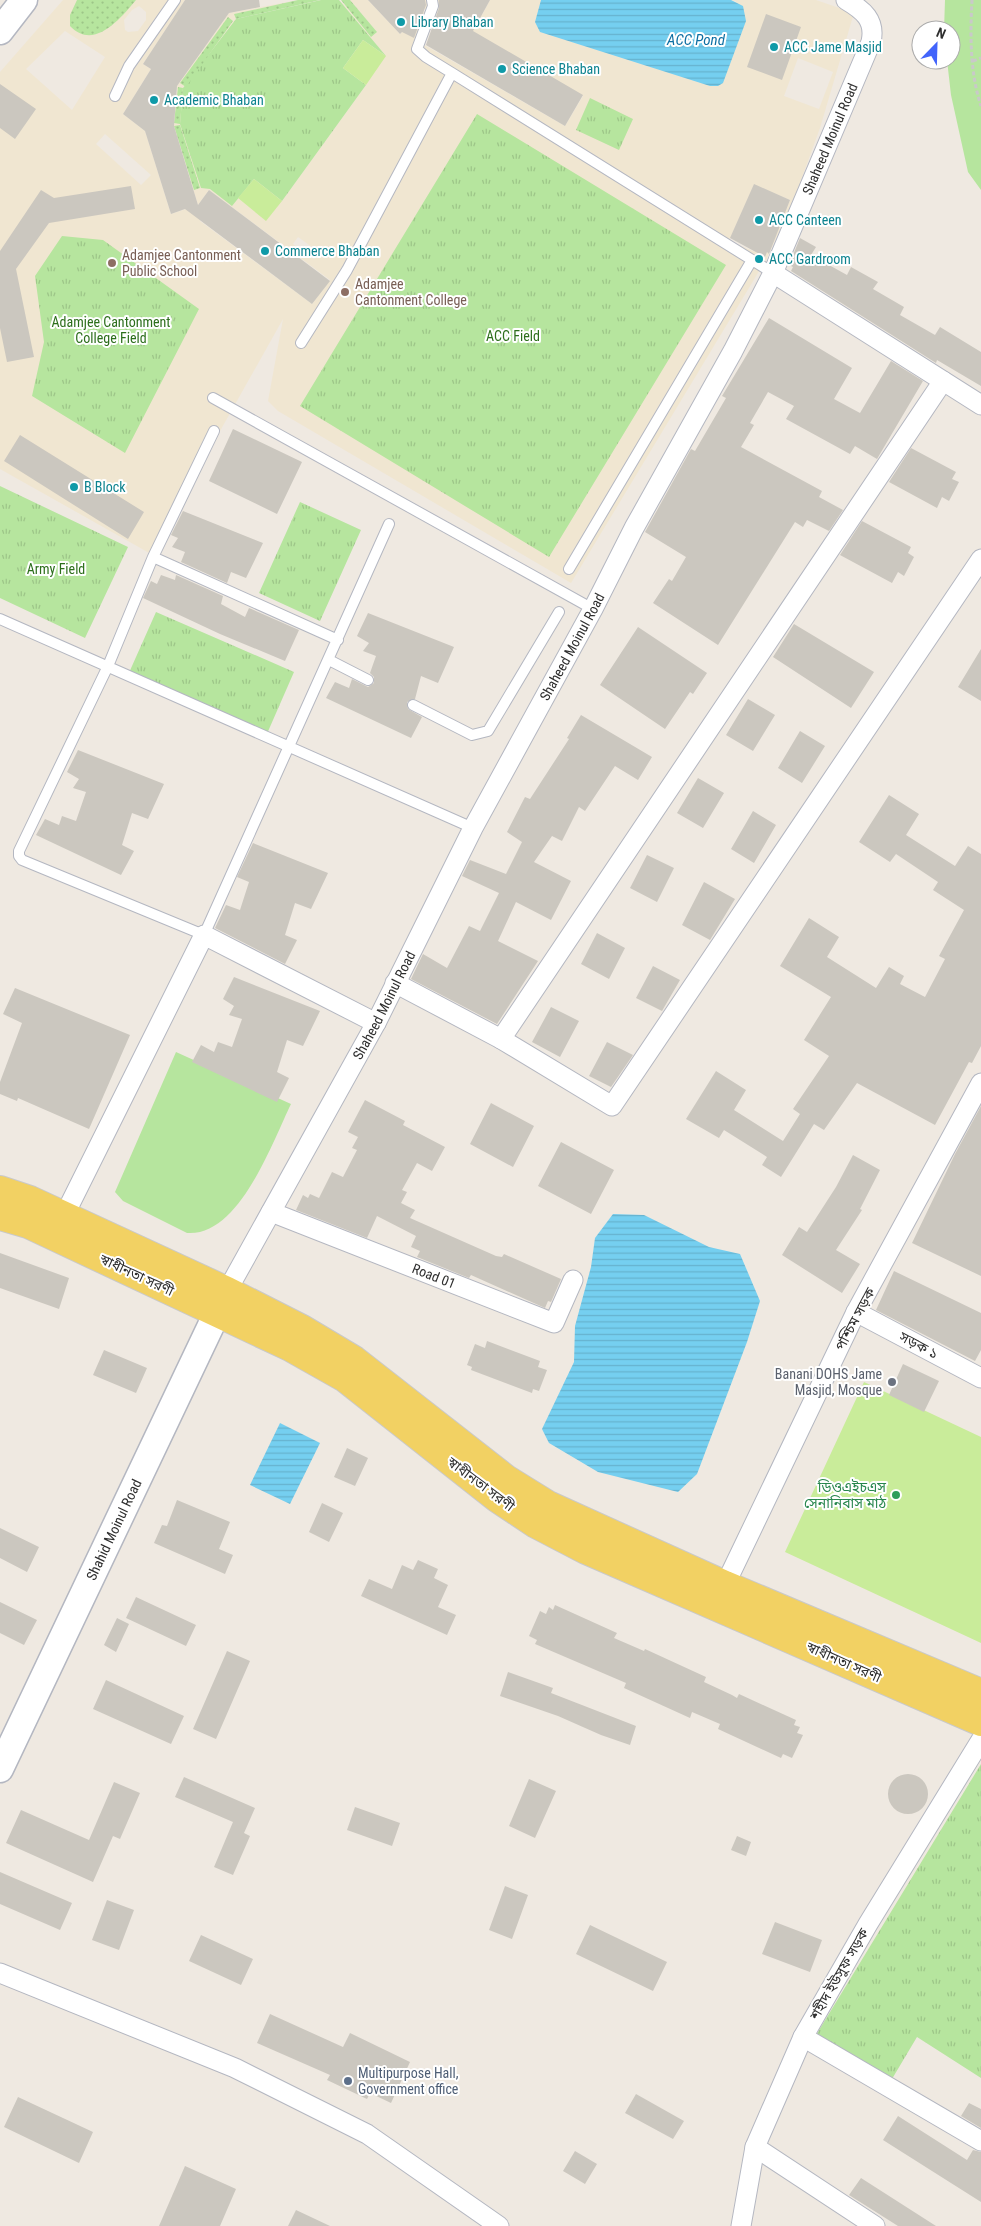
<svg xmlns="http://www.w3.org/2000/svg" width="981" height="2226" viewBox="0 0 981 2226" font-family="'Roboto Condensed','Noto Sans Bengali',sans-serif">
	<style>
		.education { fill: #f0e6d1; fill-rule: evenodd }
		.grass { fill: #b6e59e }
		.park { fill: url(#park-tufts) }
		.garden { fill: url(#garden-dots) }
		.pitch { fill: #c9ec9a }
		.water { fill: url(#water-rules) }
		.building { fill: #cbc7bf }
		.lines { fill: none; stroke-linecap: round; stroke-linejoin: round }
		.lane-casing { stroke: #b4b7c1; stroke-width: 12 }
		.street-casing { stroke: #b4b7c1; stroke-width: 21 }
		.secondary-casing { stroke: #b4b7c1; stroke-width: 29 }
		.primary-casing { stroke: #c9c9c9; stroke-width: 30 }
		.path { stroke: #c9c9c9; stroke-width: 3; stroke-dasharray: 4 2.5; stroke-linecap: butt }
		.lane { stroke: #fff; stroke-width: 10 }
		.street { stroke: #fff; stroke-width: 19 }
		.secondary { stroke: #fff; stroke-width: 26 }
		.primary { stroke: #f2d163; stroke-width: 28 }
		.culture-dot { fill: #0f9aa8; stroke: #fff; stroke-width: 2 }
		.education-dot { fill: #8d6e63; stroke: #fff; stroke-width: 2 }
		.worship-dot { fill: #6b7280; stroke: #fff; stroke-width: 2 }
		.leisure-dot { fill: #2e9e5b; stroke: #fff; stroke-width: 2 }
		.service-dot { fill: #5c6f8a; stroke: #fff; stroke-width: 2 }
		.labels { text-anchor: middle; stroke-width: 4; stroke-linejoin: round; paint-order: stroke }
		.culture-label { font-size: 14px; fill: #0d838f; stroke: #fff; text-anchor: start }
		.street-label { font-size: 14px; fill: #2e2e2e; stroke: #fff }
		.education-label { font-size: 14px; fill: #785e54; stroke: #fff; text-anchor: start }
		.park-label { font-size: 14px; fill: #2c6e1b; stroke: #fff }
		.worship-label { font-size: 14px; fill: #5b616d; stroke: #fff; text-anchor: end }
		.leisure-label { font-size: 14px; fill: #27864d; stroke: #fff; text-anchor: end }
		.service-label { font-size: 14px; fill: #4e5e75; stroke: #fff; text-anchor: start }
		.water-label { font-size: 15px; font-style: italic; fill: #0d6fa3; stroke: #fff }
	</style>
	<defs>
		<pattern id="park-tufts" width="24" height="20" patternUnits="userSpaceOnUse" patternTransform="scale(1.25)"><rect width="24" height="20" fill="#b6e59e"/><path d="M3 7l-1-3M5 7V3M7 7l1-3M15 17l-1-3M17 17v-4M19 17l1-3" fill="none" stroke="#9dc588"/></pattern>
		<pattern id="garden-dots" width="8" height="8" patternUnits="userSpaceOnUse" patternTransform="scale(1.25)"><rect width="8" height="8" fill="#b6e59e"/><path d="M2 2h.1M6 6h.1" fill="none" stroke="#9dc588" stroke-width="1.8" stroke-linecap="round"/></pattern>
		<pattern id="water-rules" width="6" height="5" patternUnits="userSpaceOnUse" patternTransform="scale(1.25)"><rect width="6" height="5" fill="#75cff0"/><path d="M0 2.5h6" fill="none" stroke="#66b2ce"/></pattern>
	</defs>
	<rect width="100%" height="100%" fill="#efe9e1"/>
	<path class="education" d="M63 0H77L113 24 136 0H185L143 64 151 69 123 114 145 131 171 214 198 205 200 221 312 304 330 280 209 190 198 205 174 126 177 86 229 13 298 0 235 14 236 19 321 0 236 19 183 88 210 189 232 205 254 179 282 201 366 85 343 68 363 40 385 55 339 0 377 32 350 0H368L400 34 426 10 418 0H454L482 15 490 0H541L535 22 540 32 710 86H718L736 1 731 0H816L854 13 820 128 796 194 767 258 571 583 278 411 268 401 283 319 151 554 0 469V72ZM139 6 146 12V20L138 31 128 32 125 30 124 20 132 10ZM438 12 583 96 565 126 421 43ZM65 31 105 57 72 110 26 69ZM798 58 833 72 819 109 784 96ZM105 134 151 175 141 185 96 144ZM754 185 790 200 765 256 729 241ZM298 237 319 252 314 259 293 244Z"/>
	<path class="grass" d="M945 0H981V190L968 172 951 95 947 60H951V30H944Z
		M176 1052 291 1104C272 1143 239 1237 187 1233L123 1201 115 1192Z"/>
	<path class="park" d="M321 0H339L386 56 363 40 343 68 366 85 282 201 254 179 232 206 210 189 201 188 180 124 183 88 236 19Z
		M590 98 633 119 619 150 576 130Z
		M477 114 726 265 549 557 300 406Z
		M62 236 103 240 199 309 125 453 32 396 44 342 35 276Z
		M0 486 128 547 85 638 0 598Z
		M300 502 361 530 320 621 259 593Z
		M156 612 294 672 266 736 128 675Z
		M981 1764V2078L917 2037 889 2084 813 2040Z"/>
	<path class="garden" d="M77 0H136C120 19 94 51 70 26V15Z
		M298 0H320L236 19 234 14Z
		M341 0H350L377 32 371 37Z
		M228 17 233 21 186 87 180 83Z
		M178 87 183 88 180 124 174 123Z
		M180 125 200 188 194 190 174 126Z"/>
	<path class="pitch" d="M363 40 386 56 366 85 343 68Z
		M254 179 282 201 266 221 238 198Z
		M864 1382 981 1437V1643L785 1552Z"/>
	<path class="water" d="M541 0H731L743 6 746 21 723 83 718 86H710L540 32 535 22Z
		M613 1214 644 1215 709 1247 740 1254 760 1301 747 1342 697 1474 678 1492 598 1472 549 1443 542 1429 574 1362 575 1326 591 1267 595 1238Z
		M280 1423 320 1443 290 1504 250 1485Z"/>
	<path class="building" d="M185 0H259L260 7 229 13 177 86 174 126 198 205 209 190 330 281 312 304 185 209 171 214 145 131 123 114 151 69 143 64Z
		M368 0H425L426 5 414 38 402 32 400 34Z
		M439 0H490L473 31 583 95 565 126 426 45 439 8Z
		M766 14 801 27 782 80 747 67Z
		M0 84 36 109 15 139 0 128Z
		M754 184 790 200 769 254 767 252 765 257 730 238Z
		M131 186 135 209 49 223 16 269 34 357 7 362 0 328V251L41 190 54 198Z
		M800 238 816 247 811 255 847 275 851 267 878 282 873 289 904 307 900 315 935 335 940 327 981 352V386L937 360 936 363 791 271 793 267 789 265Z
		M769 318 852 368 834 399 860 413 891 361 923 381 877 459 855 446 850 454 786 419 794 406 768 392 750 423 754 425 741 447 822 491 819 497 843 510 829 531 807 520 803 527 795 522 718 645 653 603 669 579 672 581 686 557 645 532 691 449 695 451 726 398 722 396Z
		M233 429 302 462 277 514 209 481Z
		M20 435 144 512 128 539 4 461Z
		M911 448 956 472 952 479 959 482 949 501 942 497 937 508 889 482Z
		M183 511 263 543 246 578 231 572 227 583 181 562 185 552 172 547 178 538 171 535Z
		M862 521 911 547 908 553 914 557 904 576 898 572 892 583 840 555Z
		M161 575 175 580 176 575 223 596 221 604 245 617 249 608 299 630 285 661 220 634 143 598 151 581 157 584Z
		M368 613 454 647 438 683 421 676 415 699 407 702 408 709 422 717 411 738 326 698 335 682 349 688 352 679 368 687 374 683V677L370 673 376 656 363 651 369 643 357 636Z
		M794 624 874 672 851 708 773 657Z
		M638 627 707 673 693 694 690 692 665 729 600 685Z
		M981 649V701L958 687Z
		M748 699 775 715 753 751 726 735Z
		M581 715 652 757 638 780 615 766 585 811 579 807 562 841 552 836 534 862 571 881 551 920 516 902 498 941 538 961 497 1024 411 979 423 954 447 968 469 926 480 931 499 893 462 876 470 860 506 874 522 842 507 832 525 797 530 799 569 739 567 738Z
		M800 731 825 746 802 783 778 768Z
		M78 750 164 784 148 819 132 813 122 845 134 851 121 875 36 835 45 819 59 825 62 816 76 821 86 792 73 788 79 779 67 772Z
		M698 778 724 793 703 828 677 813Z
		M889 795 919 814 906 835 955 866 968 846 981 854V1046L972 1063 969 1062 935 1125 857 1083 824 1130 814 1124 781 1177 762 1165 767 1157 724 1130 719 1138 686 1119 716 1071 746 1090 734 1110 783 1141 800 1114 793 1109 829 1056 804 1040 831 997 780 966 809 918 839 937 827 957 876 988 889 967 904 976 900 984 925 997 945 959 939 956 964 910 933 890 938 882 896 854 890 862 859 842Z
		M753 811 776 825 754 863 731 849Z
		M253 843 328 873 311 909 295 903 285 935 297 940 285 964 215 928 226 905 240 910 249 882 237 877Z
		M647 855 674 868 657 902 630 888Z
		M704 882 735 899 710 940 682 925Z
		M597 933 625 948 609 979 581 964Z
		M653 966 680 980 662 1011 636 998Z
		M234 977 320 1011 303 1046 287 1040 277 1072 289 1078 277 1102 192 1062 201 1045 214 1052 218 1042 232 1047 242 1019 229 1015 234 1006 223 999Z
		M15 988 130 1035 89 1129 18 1098 17 1101 0 1094V1082L22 1023 3 1014Z
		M551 1007 579 1021 560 1057 532 1042Z
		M607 1042 633 1055 611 1087 589 1076Z
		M365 1100 405 1121 403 1125 445 1147 432 1171 417 1163 402 1190 407 1192 401 1203 415 1210 410 1218 496 1256 502 1257 504 1254 561 1279 551 1302 548 1301 545 1308 471 1275 469 1278 417 1257 420 1251 411 1247 416 1236 377 1216 367 1238 296 1210 303 1195 308 1198 310 1194 319 1198 332 1172 343 1177 357 1150 352 1148 358 1137 348 1132Z
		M491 1103 534 1126 513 1167 470 1144Z
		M981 1106V1276L912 1243 955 1154Z
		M561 1142 614 1170 591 1214 538 1186Z
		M853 1155 880 1170 860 1209 862 1210 836 1250 860 1264 842 1293 782 1255 799 1227 807 1232 836 1187Z
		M0 1253 69 1278 59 1309 0 1288Z
		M894 1271 981 1313V1350L975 1361 876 1310Z
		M487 1341 540 1361 538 1367 547 1370 539 1391 533 1389 532 1393 471 1370 472 1367 467 1365 475 1344 485 1348Z
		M104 1350 147 1368 136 1393 93 1375Z
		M903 1364 939 1381 924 1412 889 1395Z
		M347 1448 368 1458 355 1486 334 1477Z
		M177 1500 230 1522 219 1549 233 1555 225 1574 154 1543 162 1525 167 1526Z
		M322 1503 343 1513 329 1542 309 1532Z
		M0 1528 39 1547 27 1572 0 1558Z
		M418 1560 438 1569 434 1578 448 1585 438 1607 456 1615 447 1635 361 1596 369 1579 392 1589 402 1565 413 1570Z
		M136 1597 196 1625 186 1646 126 1618Z
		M0 1602 37 1620 24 1645 0 1633Z
		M555 1605 617 1633 614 1638 644 1651 645 1649 706 1677 704 1682 732 1695 737 1698 739 1694 796 1720 794 1725 800 1727 797 1733 803 1735 792 1758 783 1754 781 1758 718 1729 720 1724 692 1712 690 1718 624 1688 626 1683 535 1644 537 1640 529 1636 540 1611 546 1614 549 1607 553 1610Z
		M117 1618 129 1624 116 1652 104 1645Z
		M227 1651 250 1661 216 1739 193 1729Z
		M508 1672 553 1688 551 1693 636 1726 630 1745 601 1735 558 1716 500 1696Z
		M106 1680 184 1716 171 1744 93 1709Z
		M888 1794a20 20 0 1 1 40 0a20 20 0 1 1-40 0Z
		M184 1777 255 1808 244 1833 250 1836 233 1875 214 1867 233 1822 175 1797Z
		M529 1779 556 1791 535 1838 509 1826Z
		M114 1782 140 1793 120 1839 113 1836 93 1882 6 1843 21 1810 89 1840Z
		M355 1807 400 1823 392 1846 347 1830Z
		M737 1836 751 1842 746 1856 731 1850Z
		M0 1872 72 1903 60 1930 0 1904Z
		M505 1886 528 1895 512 1939 489 1930Z
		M107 1900 134 1910 119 1950 92 1940Z
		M775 1922 822 1940 810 1972 762 1954Z
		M590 1925 667 1962 653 1991 576 1954Z
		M201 1935 253 1959 241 1985 189 1961Z
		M270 2014 343 2047 350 2033 410 2062 391 2103 370 2093 367 2099 327 2080 330 2075 257 2043Z
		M636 2094 684 2121 673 2139 625 2113Z
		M18 2097 93 2132 79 2163 4 2127Z
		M969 2103 981 2109V2128L961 2116Z
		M898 2116 967 2160 973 2150 981 2152V2202L883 2140Z
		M575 2151 597 2164 585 2184 563 2171Z
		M185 2166 236 2189 220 2226H159Z
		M861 2178 936 2226H898L849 2195Z
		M296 2210 330 2226H288Z"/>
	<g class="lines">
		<g class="lane-casing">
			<path id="lane" d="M432 0 433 6 417 49 426 57 452 73
				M115 96 129 66 175 0
				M301 343 347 270 452 73 773 273
				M213 398 593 609
				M214 431 153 557 108 666 19 851V856L22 860 204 935 389 524
				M153 557 338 640
				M569 569 752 260
				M0 619 473 828
				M329 660 368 680
				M413 705 472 735 488 731 559 612"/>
		</g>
		<g class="street-casing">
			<g id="street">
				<path d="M773 273 981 405"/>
				<path d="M395 983 501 1039 612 1106 981 559"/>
				<path d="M501 1039 943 381"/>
				<path id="s1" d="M271 1212 554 1323 573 1280"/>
				<path d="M64 1216 204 935 376 1023"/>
				<path id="s2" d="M227 1291 376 1023 473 828 593 609 634 528 733 351 773 273 871 42C876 20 863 10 846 0"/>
				<path d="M856 1312 981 1378"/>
				<path d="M725 1585 856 1312 981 1083"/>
				<path d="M0 1973 235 2068 367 2134 499 2226"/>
				<path d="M803 2037 981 2141"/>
				<path d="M755 2147 875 2226"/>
				<path d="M741 2226 755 2147 803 2037 868 1924 981 1740"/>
			</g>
		</g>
		<g class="secondary-casing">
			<g id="secondary">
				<path d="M0 31 24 0"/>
				<path id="s3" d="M0 1769 226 1294"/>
			</g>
		</g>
		<g class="primary-casing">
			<path id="primary" d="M0 1190 30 1200 227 1291 302 1329 354 1360 506 1479 548 1505 725 1585 981 1693
				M0 1216 28 1224 290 1347 345 1378 497 1498 536 1524 586 1550 981 1722"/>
		</g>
		<path class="path" d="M972 0C970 35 970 73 981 106
			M973 61 981 58"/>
		<use href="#lane" class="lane"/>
		<use href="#street" class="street"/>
		<use href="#secondary" class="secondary"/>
		<use href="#primary" class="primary"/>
	</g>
	<g class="culture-dot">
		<circle cx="401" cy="22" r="5"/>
		<circle cx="774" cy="47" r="5"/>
		<circle cx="502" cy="69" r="5"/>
		<circle cx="154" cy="100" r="5"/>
		<circle cx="759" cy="220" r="5"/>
		<circle cx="265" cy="251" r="5"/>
		<circle cx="759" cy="259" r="5"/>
		<circle cx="74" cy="487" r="5"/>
	</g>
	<g class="education-dot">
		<circle cx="112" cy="263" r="5"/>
		<circle cx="345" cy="292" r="5"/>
	</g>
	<circle class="worship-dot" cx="892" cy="1382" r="5"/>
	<circle class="leisure-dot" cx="896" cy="1495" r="5"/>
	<circle class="service-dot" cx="348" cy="2081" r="5"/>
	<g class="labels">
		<g class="culture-label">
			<text x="411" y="27">Library Bhaban</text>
			<text x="784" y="52">ACC Jame Masjid</text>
			<text x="512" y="74">Science Bhaban</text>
			<text x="164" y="105">Academic Bhaban</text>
			<text x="769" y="225">ACC Canteen</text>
			<text x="275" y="256">Commerce Bhaban</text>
			<text x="769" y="264">ACC Gardroom</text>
			<text x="84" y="492">B Block</text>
		</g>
		<g class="street-label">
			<text dy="5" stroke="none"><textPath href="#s2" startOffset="1301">Shaheed Moinul Road</textPath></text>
			<text dy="5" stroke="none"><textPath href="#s2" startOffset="731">Shaheed Moinul Road</textPath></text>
			<text dy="5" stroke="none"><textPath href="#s2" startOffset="326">Shaheed Moinul Road</textPath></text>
			<text transform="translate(137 1275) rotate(25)" y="5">স্বাধীনতা সরণী</text>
			<text dy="5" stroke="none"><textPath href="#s1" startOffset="175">Road 01</textPath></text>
			<text transform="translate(855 1319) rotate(-62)" y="5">পশ্চিম সড়ক</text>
			<text transform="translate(919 1345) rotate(28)" y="5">সড়ক ১</text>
			<text transform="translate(481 1484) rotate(37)" y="5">স্বাধীনতা সরণী</text>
			<text dy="5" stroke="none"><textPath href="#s3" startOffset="265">Shahid Moinul Road</textPath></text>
			<text transform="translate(844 1662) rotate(24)" y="5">স্বাধীনতা সরণী</text>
			<text transform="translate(839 1974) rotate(-60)" y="5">শহীদ ইউসুফ সড়ক</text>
		</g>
		<g class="education-label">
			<text x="122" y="260">Adamjee Cantonment<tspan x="122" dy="16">Public School</tspan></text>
			<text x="355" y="289">Adamjee<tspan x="355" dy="16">Cantonment College</tspan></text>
		</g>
		<g class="park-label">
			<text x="111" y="327">Adamjee Cantonment<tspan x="111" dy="16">College Field</tspan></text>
			<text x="513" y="341">ACC Field</text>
			<text x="56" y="574">Army Field</text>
		</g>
		<g class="worship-label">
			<text x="882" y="1379">Banani DOHS Jame<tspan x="882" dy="16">Masjid, Mosque</tspan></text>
		</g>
		<g class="leisure-label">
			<text x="886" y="1492">ডিওএইচএস<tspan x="886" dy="16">সেনানিবাস মাঠ</tspan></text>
		</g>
		<g class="service-label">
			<text x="358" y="2078">Multipurpose Hall,<tspan x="358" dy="16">Government office</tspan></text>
		</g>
		<g class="water-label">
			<text x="696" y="45">ACC Pond</text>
		</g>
	</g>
	<g transform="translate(936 45) rotate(23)"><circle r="24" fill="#ffffff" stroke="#ababab"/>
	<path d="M0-4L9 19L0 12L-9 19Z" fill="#4264fb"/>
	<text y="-8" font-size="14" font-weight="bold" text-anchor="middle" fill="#2e2e2e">N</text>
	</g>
</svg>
